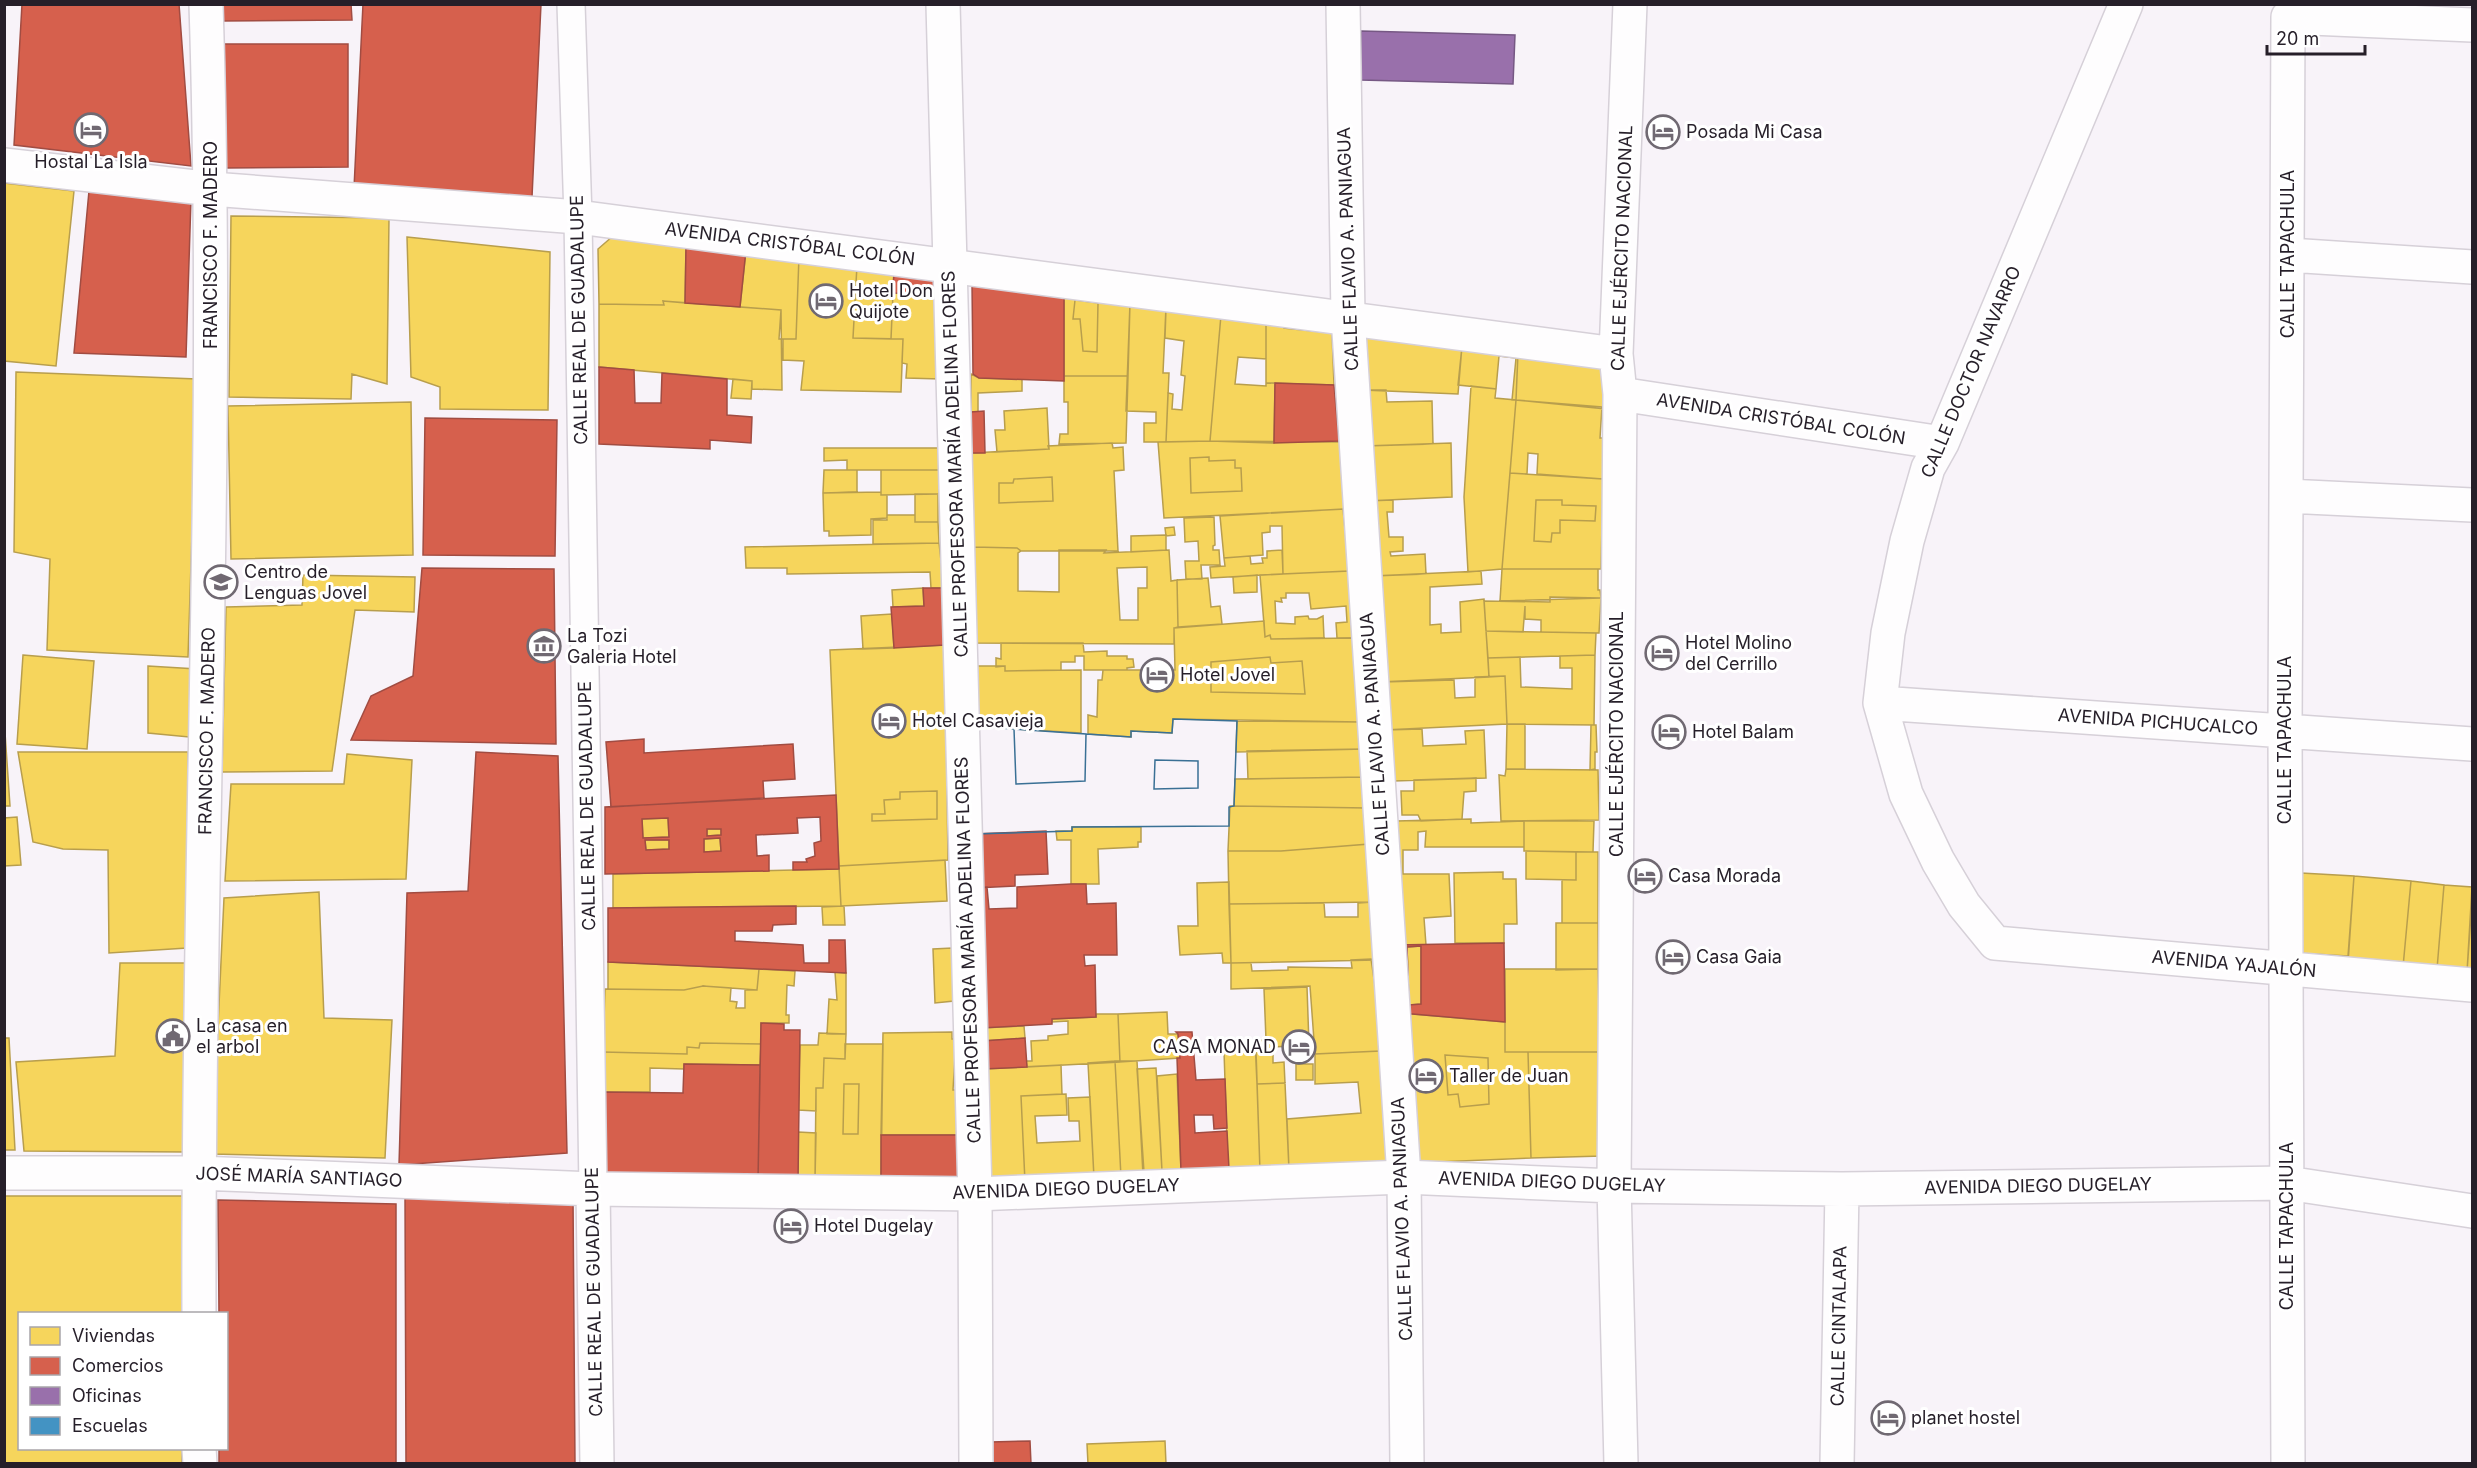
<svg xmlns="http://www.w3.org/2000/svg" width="2477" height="1468" viewBox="0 0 2477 1468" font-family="Inter,sans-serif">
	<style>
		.homes { fill: #f6d55c; stroke: #b89e4d; stroke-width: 1.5; fill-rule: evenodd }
		.shops { fill: #d6604d; stroke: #a14c42; stroke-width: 1.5; fill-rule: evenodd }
		.offices { fill: #9970ab; stroke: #765884; stroke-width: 1.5 }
		.schools { fill: #4393c3; stroke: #3a7095; stroke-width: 1.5; fill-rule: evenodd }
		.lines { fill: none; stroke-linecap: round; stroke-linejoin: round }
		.pedestrian-casing { stroke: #d6d0d8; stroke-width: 30 }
		.minor-casing { stroke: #d6d0d8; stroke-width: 36 }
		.tertiary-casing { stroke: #d6d0d8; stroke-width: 36 }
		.pedestrian { stroke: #fefdfe; stroke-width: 27 }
		.minor { stroke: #fefdfe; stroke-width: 33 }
		.tertiary { stroke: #fefdfe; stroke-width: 33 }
		.labels { text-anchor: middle; stroke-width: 6; stroke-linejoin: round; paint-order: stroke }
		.poi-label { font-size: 18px; fill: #261f29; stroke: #fff; text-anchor: start }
		.street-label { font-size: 18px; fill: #261f29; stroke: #fff }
	</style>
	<rect width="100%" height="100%" fill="#f8f3f9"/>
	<path class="homes" d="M4 183 74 191 56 366 4 361Z
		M231 216 389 218 387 384 352 374 351 399 229 397Z
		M613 236 686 245 685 303 663 301 664 305 599 304 598 249Z
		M407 237 550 252 548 410 440 409V387L411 377Z
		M746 250 799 256 796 339H779L781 310 740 307Z
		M799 256 857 265 853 338 903 339 901 392 801 390 804 361 783 360V339H796Z
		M857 265 894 270 891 339 853 338Z
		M893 293 942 294 940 379 906 378 907 364 902 363 903 339H891Z
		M1064 294 1130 303 1128 376H1064ZM1075 300 1098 303 1097 352 1083 351 1080 319H1073Z
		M1075 300 1098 303 1097 352 1083 351 1080 319H1073Z
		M663 301 781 310 782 390 752 389V381L599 367V304L664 305Z
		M1130 303 1166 307 1163 373H1169L1166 442H1144V423H1156V412L1126 411Z
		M1166 308 1221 315 1210 441 1166 442 1168 393 1173 394 1172 409 1182 410 1185 376 1181 375 1184 341 1165 338Z
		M1221 315 1266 319V359L1238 357 1235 384 1266 386V383H1275L1274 443 1210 441Z
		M1266 319 1285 321 1284 328 1332 333 1334 385 1266 383Z
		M1364 330 1462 346 1458 394 1363 390Z
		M1462 346 1518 353 1516 400H1512L1516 358 1499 356 1496 389 1458 385Z
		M1518 353 1607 362 1605 409 1516 400Z
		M16 372 197 379 188 657 47 650 50 559 14 552Z
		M971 374 979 378 1022 379V391L978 393V412H971Z
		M1064 376H1128L1126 443 1059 444 1060 434H1068V402H1064Z
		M733 379 752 381 751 399 731 398Z
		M1471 386 1496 389 1495 398 1516 400 1502 569 1468 572 1464 497Z
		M1363 390H1386L1387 402 1432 401 1433 444 1365 446Z
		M1516 400 1602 407 1600 438H1604L1603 479 1537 474 1538 454 1528 453 1527 474 1510 473Z
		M411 402 413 555 231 559 228 406Z
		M1047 408 1049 449 997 452 995 430H1005L1004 411Z
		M1210 441 1342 442 1345 509 1164 518 1158 442ZM1209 457V461L1235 460V468H1241L1242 491 1191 493 1190 458Z
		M1112 443 1113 448 1123 447 1124 470 1114 471 1118 551H1021L1017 548 973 547 972 453 1049 449 1048 446ZM1052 477 1053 501 999 503V483H1013L1014 479Z
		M1451 443 1452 497 1366 501 1365 446Z
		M824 448H939L940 470H847V460L824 461Z
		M1209 457V461L1235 460V468H1241L1242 491 1191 493 1190 458Z
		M824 470H857V492L823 493Z
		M881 470H940L939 494 881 495Z
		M1510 473 1603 479 1601 569H1502ZM1536 500H1562V505L1596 506 1595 521 1560 520V533H1552L1551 542 1534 541Z
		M1052 477 1053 501 999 503V483H1013L1014 479Z
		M881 492V495H887V518L871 519V535L829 536V531H824L823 493Z
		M915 494H938V522H915Z
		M1393 500V512H1387L1389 537H1403V551L1390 552 1391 556 1425 554 1426 574 1373 576 1366 501Z
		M1536 500H1562V505L1596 506 1595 521 1560 520V533H1552L1551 542 1534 541Z
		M1343 509 1349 571 1283 574 1282 526H1270V532L1262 533 1263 555 1224 558 1220 516Z
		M887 515H915V522H938L939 543 873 544V520H887Z
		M1214 517 1215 545 1213 546V550H1219L1220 565H1201L1202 579H1186L1185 561H1199L1198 541 1185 542 1184 518Z
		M1174 527 1175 535 1166 536 1165 528Z
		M1166 535V550L1131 552V536Z
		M939 543 944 588H931L930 572 787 574V568H746L745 547Z
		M973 547 1017 548 1021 551 1018 553V591L1059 592V550H1106L1104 553 1169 550 1171 581 1177 580 1178 627 1174 628V644L974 643Z
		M1282 550 1283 574 1211 578 1210 567 1225 566 1224 558 1250 556 1251 564 1263 563 1262 558H1267V551Z
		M1147 567V588H1138V620H1120L1117 568Z
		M1502 569H1598V590H1600L1601 598 1500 601Z
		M1349 571 1352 638H1337L1336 623 1347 622 1346 606 1311 609 1309 593H1286V598H1281L1282 602 1275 601 1276 623 1295 624V617L1308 616 1309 619H1317L1323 616 1324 638 1271 639 1270 635 1265 637 1260 575Z
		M1481 571 1482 584 1430 587V625L1441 624V633L1461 632 1460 602 1484 599 1489 677 1379 682 1373 576Z
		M303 575 415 577 414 612 355 610 332 771 222 772 226 607 302 605Z
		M1257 575V592L1234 593 1233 577Z
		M1208 578 1211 607 1220 606 1222 624 1178 627 1177 580Z
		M923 588 924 606 893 607 892 590Z
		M1550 597 1601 598 1599 633 1541 632V620L1525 619V606L1523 632 1486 631 1484 601 1550 602Z
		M892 614 894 648 863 649 861 616Z
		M1264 621 1265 637 1270 635 1271 639 1355 638 1361 722 1173 719 1172 733 1131 731V737L1088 734V715L1097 717 1098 680H1102L1103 670H1175L1174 628ZM1270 657 1271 663 1302 661 1305 694 1211 692V662Z
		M1486 631 1596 633 1595 655 1488 658Z
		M1001 643H1083L1084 652 1107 651V656H1127V659H1133L1134 667 1127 668V670H1084V656H1075V662H1061V670L1005 671V666L996 667V658L1001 659Z
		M945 645 948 860 839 866 830 650ZM937 791V819L872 821V814H885L884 800 900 799V792Z
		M23 655 94 661 87 749 17 744Z
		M1595 655 1594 725 1507 724 1505 676 1489 677 1488 658 1520 657 1521 687 1572 689V668H1560V656Z
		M1270 657 1271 663 1302 661 1305 694 1211 692V662Z
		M148 666 197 669 189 737 148 733Z
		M975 666H1005V671L1081 670V733L970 726Z
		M1505 676 1507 724 1384 730 1382 682 1454 680 1455 698 1475 697V677Z
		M4 718 10 806H4Z
		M1237 721 1361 722 1364 749 1236 752Z
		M1507 724H1525V769H1506Z
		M1591 725H1596L1597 752H1595V769L1590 770Z
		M1422 729 1423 746 1466 744 1465 731 1484 730 1486 778 1394 781 1384 730Z
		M1364 749V777L1248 779 1247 751Z
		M18 752H188L187 948 109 953 108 850 63 849 33 842Z
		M347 754 412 760 406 879 225 881 231 784H344Z
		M1506 769 1598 770 1599 820 1501 821 1499 775 1505 776Z
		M1364 777 1367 808 1234 806 1235 779Z
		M1476 778V791L1464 792 1462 819 1421 821 1418 815H1402L1401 791H1414V780Z
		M937 791V819L872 821V814H885L884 800 900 799V792Z
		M1230 806 1367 808 1369 844 1281 851H1228Z
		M17 817 21 865 4 866V818Z
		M668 818 669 837 643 838 642 819Z
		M1471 819V823L1524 821V847H1425L1426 831 1418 832V850H1403V874H1449L1451 916 1424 918 1426 945H1396L1397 821Z
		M1524 821H1594L1593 852 1524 851Z
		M1072 827H1141V842H1138V847L1098 849 1099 884H1071V840H1057L1056 831H1072Z
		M707 829H721V835L707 836Z
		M720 838 721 851 704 852V839Z
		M645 840H669V849L646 850Z
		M1369 844 1373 902 1229 904 1228 851H1281Z
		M1526 851 1576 852V880L1526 879Z
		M1576 852H1598V923H1562V880H1576Z
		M945 860 947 901 841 906 839 866Z
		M839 869 841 906 613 908V874Z
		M1503 872V879H1516L1517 924H1504V943H1455L1454 873Z
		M2301 873 2354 876 2348 956 2296 953Z
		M2354 876 2411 881 2403 967 2348 963Z
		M2411 881 2444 885 2437 969 2403 967Z
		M1229 882 1231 963H1223L1222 953 1180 955 1178 926H1198L1197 883Z
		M2444 885 2472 887 2467 972 2437 969Z
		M319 892 324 1018 392 1020 385 1158 212 1154 224 898Z
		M1373 902 1376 960 1231 963 1229 904 1324 903 1325 917H1358V903Z
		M844 906 845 925H823L822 907Z
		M2471 915H2472V973L2467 972Z
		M1556 923H1598V969L1556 970Z
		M1421 946V1004L1409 1005 1407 947Z
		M952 948 954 1001 935 1003 933 949Z
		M1371 959 1380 1020 1377 1021 1380 1051 1315 1054 1310 986 1231 989V963H1251L1252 971 1288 970V967L1352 968 1351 960Z
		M608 962 759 969 757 990 703 986 684 990 608 989Z
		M120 963H185L189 1152 24 1151 16 1062 115 1056Z
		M759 969 795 971 794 986 787 985 786 1015H789V1023H761V1044L700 1043 699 1048 687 1047V1054L603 1052 605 989 684 990 703 986 731 988 730 1001 737 1002 736 1008H745V990H757Z
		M1505 969H1598L1600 1052H1505Z
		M835 972 846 973V1034H827L829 999 837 1000Z
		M1307 987 1309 1045 1273 1047V1063L1284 1062 1285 1083 1257 1084 1255 1041 1266 1040 1264 989Z
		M1167 1012 1168 1034H1178L1180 1058 1120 1062 1118 1014Z
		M1401 1013 1505 1022V1052H1528L1531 1158 1413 1163ZM1445 1055 1488 1058 1489 1104 1460 1107 1458 1094 1448 1095Z
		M1096 1014H1118L1120 1062 1027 1067 1026 1061H1032L1031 1041 1048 1040V1036L1068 1034V1021L1052 1022V1019L1096 1017Z
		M1024 1026 1025 1038 982 1041 981 1028Z
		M952 1032V1039H956L953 1090H957L959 1135H881L883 1033Z
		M819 1033 846 1034 845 1059 824 1058 823 1088H816V1111L798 1110 800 1045H818Z
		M4 1038H9L15 1150H4Z
		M700 1043 761 1044 760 1065 684 1064V1069L650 1068V1092H602L603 1052 687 1054V1047L699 1048Z
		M845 1044H883L881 1181 815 1180 816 1088H823L824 1058 845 1059ZM844 1084H859L858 1134H843Z
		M1256 1050 1260 1171 1228 1172 1224 1051Z
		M1380 1051 1389 1166 1289 1170 1287 1119 1361 1113 1358 1082 1315 1084V1054Z
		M1528 1052H1600L1602 1156 1531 1158Z
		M1445 1055 1488 1058 1489 1104 1460 1107 1458 1094 1448 1095Z
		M1115 1061 1121 1177 1094 1178 1088 1063Z
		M1115 1061H1137L1143 1175 1121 1177Z
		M1296 1064H1313V1080H1296Z
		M1061 1065 1062 1094 1021 1096 1025 1182H989L983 1069Z
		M1156 1068 1162 1171 1144 1172 1137 1069Z
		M1177 1074 1181 1171H1162L1157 1076Z
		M1285 1083 1289 1170 1260 1171 1257 1084Z
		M844 1084H859L858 1134H843Z
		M1066 1094 1067 1115 1035 1116 1037 1143 1080 1141 1079 1121H1069L1068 1098 1090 1097 1094 1178 1025 1182 1021 1096Z
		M798 1132 816 1133 815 1180 798 1181Z
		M4 1196H185L184 1314H20V1448H182V1464H4Z
		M1165 1441 1166 1464H1088L1087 1444Z"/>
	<path class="shops" d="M22 4H179L191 166 14 145Z
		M220 4H351L352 20 220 21Z
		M363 4H541L532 197 354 188Z
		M223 44H348V167L223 168Z
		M89 191 191 198 186 357 74 353Z
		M686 247 746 250 740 307 685 303Z
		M894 270 943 276 942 294 893 293Z
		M972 283 1064 294V381L979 378 973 374Z
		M599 367 634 370 635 403H661L662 373 727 379V415L752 417 751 443 710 440V449L599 444Z
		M1275 383 1334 385 1339 441 1274 443Z
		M984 411 985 453H972L971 412Z
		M425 418 557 420 555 556 423 555Z
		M422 568 554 569 556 744 351 740 371 696 413 676Z
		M923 588H944L945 645 894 648 891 607 924 606Z
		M644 739V753L793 744 795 779 763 781 764 798 611 807 606 742Z
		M476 752 558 756 567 1153 399 1165 407 893 468 891Z
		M836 795 839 869 793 870V862H807L806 859 815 856 814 843 821 841 820 817 797 818 798 833 756 835 757 856 769 855V871L605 874V807ZM668 818 669 837 643 838 642 819ZM707 829H721V835L707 836ZM720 838 721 851 704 852V839ZM645 840H669V849L646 850Z
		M1046 831 1048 874 1015 875V886L975 888 973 834Z
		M1071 884H1086L1087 904 1116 903 1117 955H1084L1085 966 1095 965 1096 1017 1052 1019V1024L981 1028 975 888 987 887 989 909 1017 908V887Z
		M796 906V924L773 925 772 931H735V941L803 945 804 963H829V940H845L846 973 608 962V908Z
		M1504 943 1505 1022 1401 1013 1396 945ZM1421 946V1004L1409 1005 1407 947Z
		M761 1023 784 1024V1030H800L798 1181 758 1180Z
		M1176 1032H1192L1196 1080 1225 1079 1227 1128 1214 1129 1213 1115H1194L1195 1133 1227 1131 1229 1169 1181 1171 1177 1058H1180L1178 1034Z
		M1025 1038 1027 1067 983 1069 982 1041Z
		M684 1064 760 1065 758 1180 602 1178V1092L683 1093Z
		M881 1135H959L960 1172 953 1181H881Z
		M405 1193 573 1198 575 1464H406Z
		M218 1200 396 1204V1464H219V1448H226V1314H219Z
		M1030 1441 1031 1464H992L991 1442Z"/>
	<path class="offices" d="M1361 31 1515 35 1513 84 1361 80Z"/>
	<path class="schools" d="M1173 719 1237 721 1234 806 1229 807V826L1072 827V831L973 834 970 726 1014 729 1016 784 1085 781 1086 734 1131 737V731L1172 733Z
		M1173 719 1237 721 1234 806 1229 807V826L1072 827V831L973 834 970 726 1131 737V731L1172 733ZM1155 760 1198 761V788L1154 789Z
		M1014 729 1086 734 1085 781 1016 784Z
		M1155 760 1198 761V788L1154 789Z"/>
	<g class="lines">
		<g class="pedestrian-casing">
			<path id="pedestrian" d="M571 4 578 217 593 1189"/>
		</g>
		<g class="minor-casing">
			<path id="minor" d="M2126 4 1942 443 1928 468 1907 541 1888 633 1880 703 1906 794 1938 861 1964 905 1995 943 2472 985
				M4 165 212 189 578 217 1616 354
				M2289 255 2472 267
				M1620 394 1942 443
				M2287 496 2472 505
				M1880 703 2472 744
				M4 1173H198L593 1189 975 1194 1404 1177 1614 1186 1842 1189 2287 1183 2472 1211
				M593 1189 597 1464
				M199 1314C197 877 220 441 206 4
				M199 1448 200 1464
				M1621 1464 1614 1186 1620 394 1616 354 1630 4
				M1837 1464 1842 1189
				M2288 1464 2285 731 2288 17 2472 25"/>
		</g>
		<g class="tertiary-casing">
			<path id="tertiary" d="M943 4 975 1194 976 1464
				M1343 4 1348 316 1404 1177 1407 1464"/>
		</g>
		<use href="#pedestrian" class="pedestrian"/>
		<use href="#minor" class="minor"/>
		<use href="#tertiary" class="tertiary"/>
	</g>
	<defs>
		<g id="hotel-ring" transform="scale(1.725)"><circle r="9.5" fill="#fff" stroke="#706972" stroke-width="1.5"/><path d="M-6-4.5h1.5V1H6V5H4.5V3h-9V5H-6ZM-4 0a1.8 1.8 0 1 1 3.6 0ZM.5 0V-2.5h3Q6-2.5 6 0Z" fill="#706972"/></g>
		<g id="school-ring" transform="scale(1.725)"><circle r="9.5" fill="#fff" stroke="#706972" stroke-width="1.5"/><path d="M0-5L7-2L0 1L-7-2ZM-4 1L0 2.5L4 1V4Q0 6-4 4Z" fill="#706972"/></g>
		<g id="museum-ring" transform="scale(1.725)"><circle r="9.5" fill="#fff" stroke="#706972" stroke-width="1.5"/><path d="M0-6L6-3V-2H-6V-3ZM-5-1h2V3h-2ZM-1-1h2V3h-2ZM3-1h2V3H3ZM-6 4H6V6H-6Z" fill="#706972"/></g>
		<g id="civic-ring" transform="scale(1.725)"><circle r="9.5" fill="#fff" stroke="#706972" stroke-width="1.5"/><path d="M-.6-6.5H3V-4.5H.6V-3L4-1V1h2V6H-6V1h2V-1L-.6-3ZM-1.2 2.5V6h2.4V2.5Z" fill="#706972"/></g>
	</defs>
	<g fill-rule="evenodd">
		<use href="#hotel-ring" x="91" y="130"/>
		<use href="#hotel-ring" x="1663" y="132"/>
		<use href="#hotel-ring" x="826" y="301"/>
		<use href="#school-ring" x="221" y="582"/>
		<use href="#museum-ring" x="544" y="646"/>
		<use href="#hotel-ring" x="1662" y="653"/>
		<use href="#hotel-ring" x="1157" y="675"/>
		<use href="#hotel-ring" x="889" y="721"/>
		<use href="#hotel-ring" x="1669" y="732"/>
		<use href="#hotel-ring" x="1645" y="876"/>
		<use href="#hotel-ring" x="1673" y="957"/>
		<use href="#civic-ring" x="173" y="1036"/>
		<use href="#hotel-ring" x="1299" y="1047"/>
		<use href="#hotel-ring" x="1426" y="1076"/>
		<use href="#hotel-ring" x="791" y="1226"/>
		<use href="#hotel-ring" x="1888" y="1418"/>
	</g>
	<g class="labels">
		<g class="poi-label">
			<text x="1686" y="138">Posada Mi Casa</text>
			<text x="91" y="168" text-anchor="middle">Hostal La Isla</text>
			<text x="849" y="297">Hotel Don<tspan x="849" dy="21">Quijote</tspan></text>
			<text x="244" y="578">Centro de<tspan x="244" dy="21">Lenguas Jovel</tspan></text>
			<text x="567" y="642">La Tozi<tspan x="567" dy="21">Galeria Hotel</tspan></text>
			<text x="1685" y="649">Hotel Molino<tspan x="1685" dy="21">del Cerrillo</tspan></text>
			<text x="1180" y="681">Hotel Jovel</text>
			<text x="912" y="727">Hotel Casavieja</text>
			<text x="1692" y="738">Hotel Balam</text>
			<text x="1668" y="882">Casa Morada</text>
			<text x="1696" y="963">Casa Gaia</text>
			<text x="196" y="1032">La casa en<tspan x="196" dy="21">el arbol</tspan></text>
			<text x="1276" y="1053" text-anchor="end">CASA MONAD</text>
			<text x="1449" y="1082">Taller de Juan</text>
			<text x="814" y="1232">Hotel Dugelay</text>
			<text x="1911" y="1424">planet hostel</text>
		</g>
		<g class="street-label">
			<text transform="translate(790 244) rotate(7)" y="6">AVENIDA CRISTÓBAL COLÓN</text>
			<text transform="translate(211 245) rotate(-90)" y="6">FRANCISCO F. MADERO</text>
			<text transform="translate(1622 248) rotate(-88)" y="6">CALLE EJÉRCITO NACIONAL</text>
			<text transform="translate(1348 249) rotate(-92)" y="6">CALLE FLAVIO A. PANIAGUA</text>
			<text transform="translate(2288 254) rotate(-90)" y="6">CALLE TAPACHULA</text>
			<text transform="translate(579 320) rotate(-91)" y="6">CALLE REAL DE GUADALUPE</text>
			<text transform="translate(1971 372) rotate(-67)" y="6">CALLE DOCTOR NAVARRO</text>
			<text transform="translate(1781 419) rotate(9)" y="6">AVENIDA CRISTÓBAL COLÓN</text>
			<text transform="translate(955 464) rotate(-92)" y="6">CALLE PROFESORA MARÍA ADELINA FLORES</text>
			<text transform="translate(2158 722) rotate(4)" y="6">AVENIDA PICHUCALCO</text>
			<text transform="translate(207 731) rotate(-89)" y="6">FRANCISCO F. MADERO</text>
			<text transform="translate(1375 734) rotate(-94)" y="6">CALLE FLAVIO A. PANIAGUA</text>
			<text transform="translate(1617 734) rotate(-90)" y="6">CALLE EJÉRCITO NACIONAL</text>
			<text transform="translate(2285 740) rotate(-90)" y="6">CALLE TAPACHULA</text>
			<text transform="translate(587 806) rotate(-91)" y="6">CALLE REAL DE GUADALUPE</text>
			<text transform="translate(968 950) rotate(-92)" y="6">CALLE PROFESORA MARÍA ADELINA FLORES</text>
			<text transform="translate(2234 964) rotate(5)" y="6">AVENIDA YAJALÓN</text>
			<text transform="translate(299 1177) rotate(2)" y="6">JOSÉ MARÍA SANTIAGO</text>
			<text transform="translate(1552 1182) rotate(2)" y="6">AVENIDA DIEGO DUGELAY</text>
			<text transform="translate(2038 1186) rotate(-1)" y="6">AVENIDA DIEGO DUGELAY</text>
			<text transform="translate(1066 1189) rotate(-2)" y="6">AVENIDA DIEGO DUGELAY</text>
			<text transform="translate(1402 1219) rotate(-92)" y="6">CALLE FLAVIO A. PANIAGUA</text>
			<text transform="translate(2287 1226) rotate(-90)" y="6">CALLE TAPACHULA</text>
			<text transform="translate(594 1292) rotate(-91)" y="6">CALLE REAL DE GUADALUPE</text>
			<text transform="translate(1839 1326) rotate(-89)" y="6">CALLE CINTALAPA</text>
		</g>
	</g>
	<rect width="2477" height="1468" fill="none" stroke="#261f29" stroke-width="12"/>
	<rect x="18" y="1312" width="210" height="138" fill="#ffffff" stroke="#a8a5a9" stroke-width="1.5"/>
	<rect x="30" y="1327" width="30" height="18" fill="#f6d55c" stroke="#a8a5a9" stroke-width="1.5"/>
	<text x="72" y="1342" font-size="18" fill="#261f29">Viviendas</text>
	<rect x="30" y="1357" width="30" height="18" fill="#d6604d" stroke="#a8a5a9" stroke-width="1.5"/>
	<text x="72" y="1372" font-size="18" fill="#261f29">Comercios</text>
	<rect x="30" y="1387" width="30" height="18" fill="#9970ab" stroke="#a8a5a9" stroke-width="1.5"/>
	<text x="72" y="1402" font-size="18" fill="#261f29">Oficinas</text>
	<rect x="30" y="1417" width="30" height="18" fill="#4393c3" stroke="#a8a5a9" stroke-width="1.5"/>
	<text x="72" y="1432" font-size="18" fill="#261f29">Escuelas</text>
	<path d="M2267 45v9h98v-9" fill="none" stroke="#261f29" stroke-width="3"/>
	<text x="2276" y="45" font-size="18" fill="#261f29" stroke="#ffffff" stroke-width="4.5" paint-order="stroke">20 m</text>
</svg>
